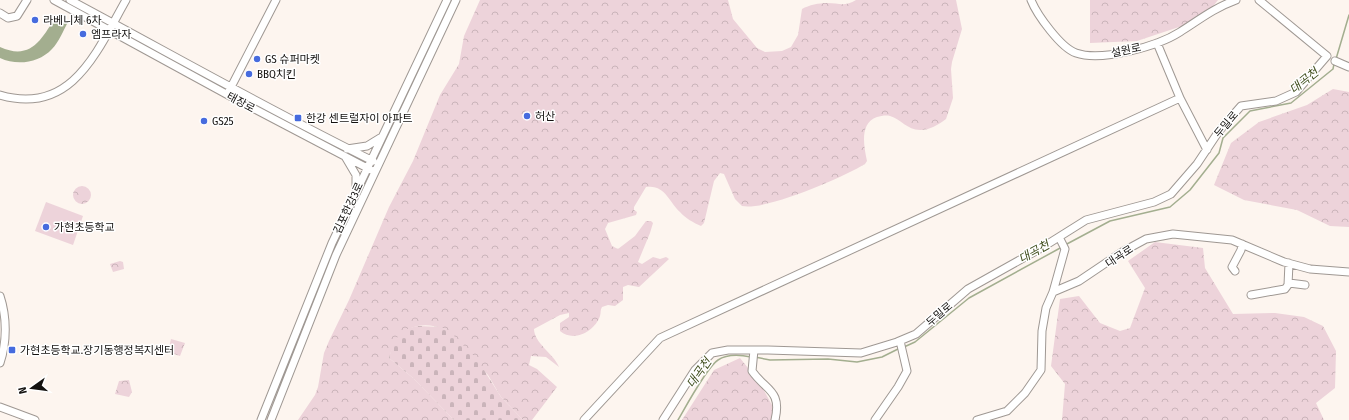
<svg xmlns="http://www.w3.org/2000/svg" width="1349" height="420" viewBox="0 0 1349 420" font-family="'Fira Sans Condensed','Noto Sans KR',sans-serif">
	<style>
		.green { fill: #edd3da }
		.forest { fill: url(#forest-crowns) }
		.cemetery { fill: url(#cemetery-stones) }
		.water { fill: #a3ae8f }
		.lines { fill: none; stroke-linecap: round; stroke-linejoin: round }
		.stream { stroke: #a3ae8f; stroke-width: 1.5 }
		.minor-casing { stroke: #9f9893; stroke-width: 9 }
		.minor { stroke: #fff; stroke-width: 7 }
		.poi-dot { fill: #466bde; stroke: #fff; stroke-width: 1.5 }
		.labels { text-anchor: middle; stroke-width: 3; stroke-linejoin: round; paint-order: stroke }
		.poi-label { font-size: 11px; fill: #13110f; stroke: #fff; text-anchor: start }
		.street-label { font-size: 11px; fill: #13110f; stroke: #fff }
		.water-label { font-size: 12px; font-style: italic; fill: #414f1e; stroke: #fff }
	</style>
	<defs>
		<pattern id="forest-crowns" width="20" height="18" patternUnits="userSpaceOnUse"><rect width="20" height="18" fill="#edd3da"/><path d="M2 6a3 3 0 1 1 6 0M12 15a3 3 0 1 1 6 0" fill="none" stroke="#cab4ba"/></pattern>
		<pattern id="cemetery-stones" width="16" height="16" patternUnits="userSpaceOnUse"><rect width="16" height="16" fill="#edd3da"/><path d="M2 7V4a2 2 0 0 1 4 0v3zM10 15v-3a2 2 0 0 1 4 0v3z" fill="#cab4ba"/></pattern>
	</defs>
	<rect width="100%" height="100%" fill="#fdf5ef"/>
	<path class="green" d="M46 202 83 216 73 245 35 231Z"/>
	<path class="forest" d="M480 0H728L733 19 757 48 765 52 782 51 791 47 798 35 802 9C809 5 819 3 827 3 839 3 845 7 856 0H956L962 29 952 62 951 69 953 98 946 119C938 125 930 130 920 130 907 130 901 119 890 116 886 115 881 116 877 117 859 123 864 147 867 161L865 164C844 177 766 211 742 206L735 199 724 174 720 173 714 181 704 223 701 226C694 223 685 218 680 212 669 202 665 184 646 187L634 207V210L637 212 636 215 608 223 605 229 612 246 618 249 635 236 646 221H651L653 223 650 233 638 262 642 264 653 257 660 259 666 257 669 259 639 287 628 285 623 287V300L615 306 608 305 602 307C600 310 601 313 600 316 595 331 574 343 560 331V323L569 317V313L560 315 534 329C534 343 554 354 559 367L546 357 531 356 529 365 537 369 557 387 532 420H523L501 397 488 375 445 329C415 319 398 330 389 358L413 378 454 420H298L315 395 318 387 324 353 329 341 349 300 389 207 413 161 440 95 459 64 464 36Z
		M1090 0H1218L1203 19 1137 41 1090 43Z
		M1333 89 1349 92V227L1330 226 1297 210 1244 200 1214 185 1231 143 1259 122 1307 105Z
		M73 195a9 9 0 1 1 18 0a9 9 0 1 1-18 0Z
		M1155 242 1203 248 1205 268 1233 314 1275 313 1304 317 1323 326 1336 351 1335 388 1316 403 1324 420H1062L1065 384 1051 366 1060 299 1079 296 1100 323 1120 331 1130 328 1145 288 1128 261Z
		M120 261 123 262 124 269 113 272 110 264Z
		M171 339 185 343 180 356 168 352Z
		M740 358 760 383 780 420H682L714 370Z
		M129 380 132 392 129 397 115 394 119 381Z"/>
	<path class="cemetery" d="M418 326 441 327 449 331 477 359 501 397 523 420H454L413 378 389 358C394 341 398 329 418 326Z"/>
	<path class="water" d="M56 16 68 22C63 31 59 42 52 49 39 63 17 66 0 58V47C31 61 42 39 56 16Z"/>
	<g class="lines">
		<path class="stream" d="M1336 59 1349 15
			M1065 245 1110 221 1170 207 1190 190 1219 153 1223 138 1250 111 1291 103 1333 69 1334 64
			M904 347 915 342 969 298 1062 247
			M755 357 770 360 828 359 857 362 882 357 900 348
			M678 420C685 408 707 367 718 360 727 354 741 355 751 357"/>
		<g class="minor-casing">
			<path id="minor" d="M54 0 228 95 371 170
				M70 0C171 54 271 111 373 161
				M1031 0C1037 15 1061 48 1076 53 1102 62 1158 46 1180 32 1199 20 1214 8 1236 0
				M0 13 8 18 17 16 27 0
				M1157 43 1180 98 1207 150
				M1335 61 1349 67
				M229 91 276 0
				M0 95C72 116 97 51 126 0
				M347 149 367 146 380 138
				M346 158 356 175V187
				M1235 271 1232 267 1241 250 1242 244
				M1289 283 1305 285
				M1053 292 1079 281 1122 252 1146 239 1173 234 1232 240 1284 262 1310 269 1349 272
				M1251 295 1285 289 1288 285 1289 263
				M0 296C7 317 7 342 0 363
				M754 350 752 371C766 391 782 390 775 420
				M0 407 35 420
				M261 420 332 243 447 0
				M271 420 336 255 456 0
				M584 420 660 338 1180 98
				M663 420 695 370 712 353 728 350H768L861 353 897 342 916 334 968 289 1043 247 1086 220 1154 202 1171 194 1197 164 1219 131 1241 106 1276 101 1296 92 1327 56 1259 0
				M875 420 898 387 907 371 900 341
				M977 420 1007 411 1025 393 1041 370 1042 331 1046 308 1053 292 1065 249 1059 237"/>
		</g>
		<use href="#minor" class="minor"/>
	</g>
	<g class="poi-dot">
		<circle cx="35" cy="20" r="4"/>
		<circle cx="83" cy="34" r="4"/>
		<circle cx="257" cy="59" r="4"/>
		<circle cx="249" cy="74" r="4"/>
		<circle cx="527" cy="116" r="4"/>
		<rect x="294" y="114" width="8" height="8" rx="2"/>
		<circle cx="204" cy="121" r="4"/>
		<circle cx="46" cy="227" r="4"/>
		<rect x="8" y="346" width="8" height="8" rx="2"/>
	</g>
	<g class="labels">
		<g class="poi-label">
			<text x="43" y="24">라베니체 6차</text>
			<text x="91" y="38">엠프라자</text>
			<text x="265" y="63">GS 슈퍼마켓</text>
			<text x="257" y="78">BBQ치킨</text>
			<text x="535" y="120">허산</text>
			<text x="306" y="122">한강 센트럴자이 아파트</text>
			<text x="212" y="125">GS25</text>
			<text x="54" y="231">가현초등학교</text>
			<text x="20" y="354">가현초등학교.장기동행정복지센터</text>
		</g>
		<g class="street-label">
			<text transform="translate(1126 50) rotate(-12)" y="4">설원로</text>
			<text transform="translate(241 102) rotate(28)" y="4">태장로</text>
			<text transform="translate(1226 124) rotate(-50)" y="4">두밀로</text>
			<text transform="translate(348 208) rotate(-65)" y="4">김포한강3로</text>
			<text transform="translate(1119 256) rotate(-33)" y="4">대곡로</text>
			<text transform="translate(939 314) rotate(-41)" y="4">두밀로</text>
		</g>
		<g class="water-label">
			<text transform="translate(1304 81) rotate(-39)" y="4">대곡천</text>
			<text transform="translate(1034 252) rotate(-29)" y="4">대곡천</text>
			<text transform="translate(699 373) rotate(-55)" y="4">대곡천</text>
		</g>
	</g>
	<g transform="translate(32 388) rotate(256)" stroke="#ffffff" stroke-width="3" paint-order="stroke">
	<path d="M0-3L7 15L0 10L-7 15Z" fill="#13110f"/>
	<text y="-6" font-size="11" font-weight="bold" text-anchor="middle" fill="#13110f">N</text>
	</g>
</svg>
